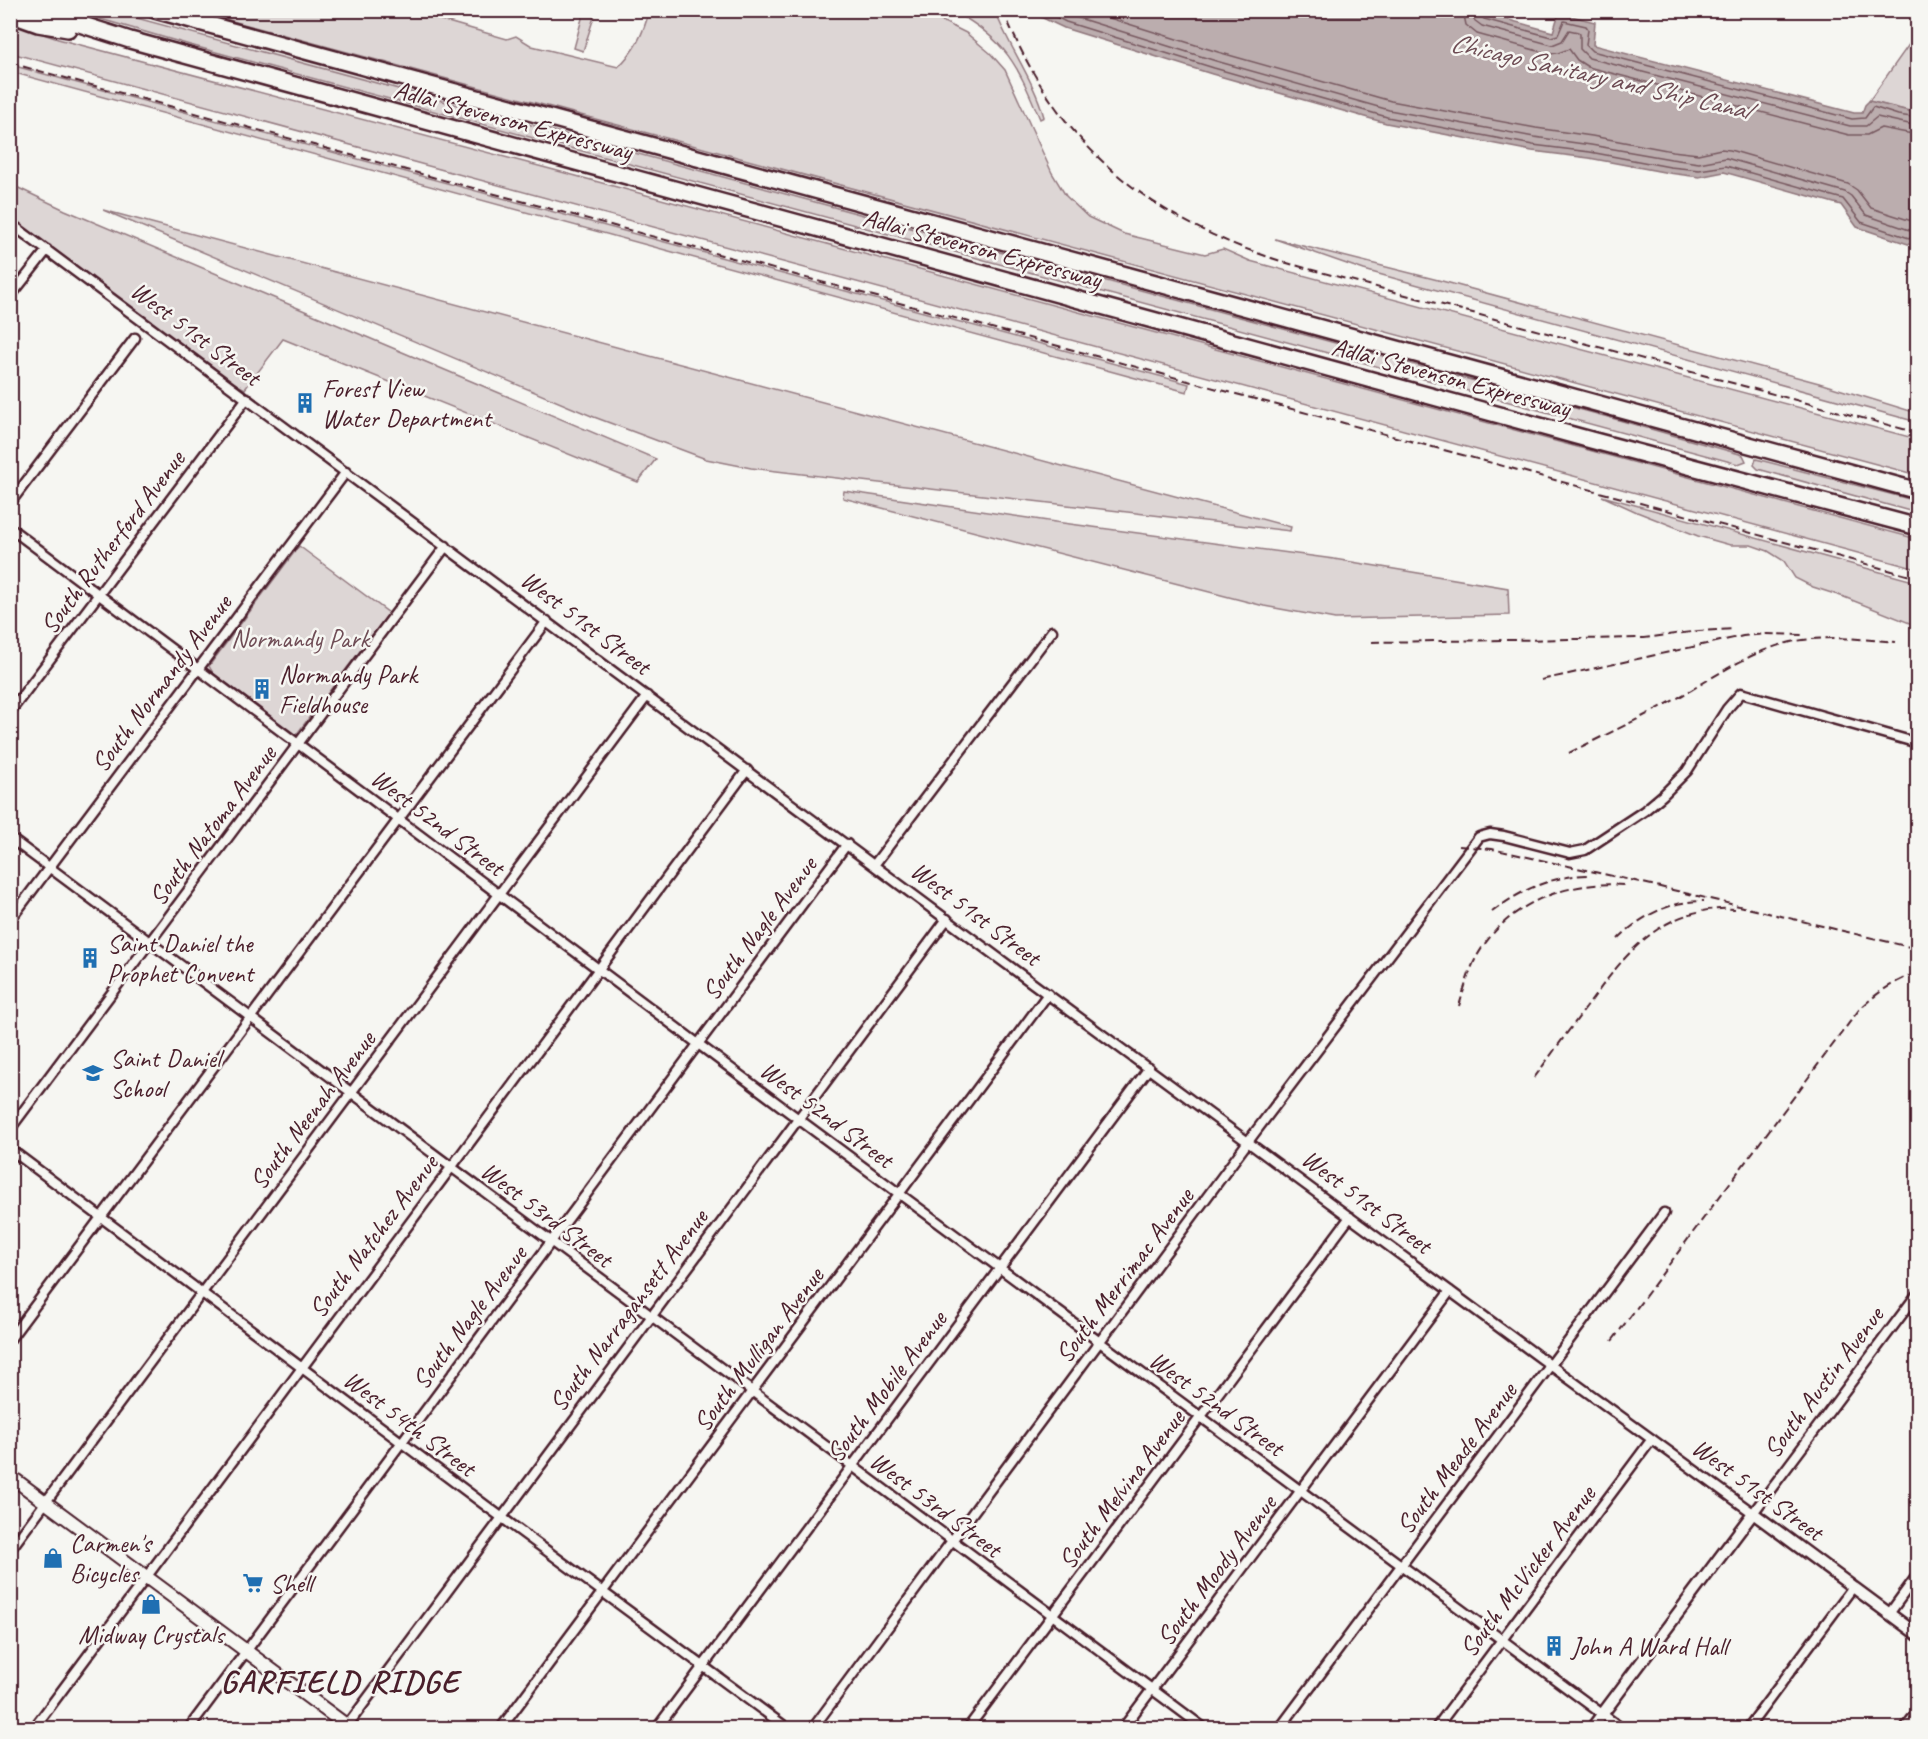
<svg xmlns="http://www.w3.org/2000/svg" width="1928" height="1739" viewBox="0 0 1928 1739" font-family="Caveat,sans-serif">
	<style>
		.green { fill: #ddd6d5; stroke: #947a80; stroke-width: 1.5 }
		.water { fill: #bbadae; stroke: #8e747a; stroke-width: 1.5 }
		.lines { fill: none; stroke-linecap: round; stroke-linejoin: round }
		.shore { stroke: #77585f; stroke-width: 1.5 }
		.minor-casing { stroke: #4a1f2b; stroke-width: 13 }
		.tertiary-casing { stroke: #4a1f2b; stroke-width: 15 }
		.secondary-casing { stroke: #4a1f2b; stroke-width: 16 }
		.motorway-casing { stroke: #4a1f2b; stroke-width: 20 }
		.minor { stroke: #f6f6f2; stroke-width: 8 }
		.tertiary { stroke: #f6f6f2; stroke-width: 10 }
		.secondary { stroke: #f6f6f2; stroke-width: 12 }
		.motorway { stroke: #f6f6f2; stroke-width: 15 }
		.rail { stroke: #4a1f2b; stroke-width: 2; stroke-dasharray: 9 4.5; stroke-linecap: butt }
		.labels { text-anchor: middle; stroke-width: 5; stroke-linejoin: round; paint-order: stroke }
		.street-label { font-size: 26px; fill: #4a1f2b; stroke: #f6f6f2 }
		.poi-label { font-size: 26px; fill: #4a1f2b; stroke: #f6f6f2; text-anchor: start }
		.park-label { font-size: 26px; fill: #6f4d56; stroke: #f6f6f2 }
		.water-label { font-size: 27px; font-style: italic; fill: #6c4a52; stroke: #f6f6f2 }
		.district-label { font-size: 32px; font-weight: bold; letter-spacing: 1.5px; fill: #4a1f2b; stroke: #f6f6f2 }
	</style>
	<rect width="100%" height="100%" fill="#f6f6f2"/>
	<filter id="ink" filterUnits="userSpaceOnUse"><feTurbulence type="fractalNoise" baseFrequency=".0167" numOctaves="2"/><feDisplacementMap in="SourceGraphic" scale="12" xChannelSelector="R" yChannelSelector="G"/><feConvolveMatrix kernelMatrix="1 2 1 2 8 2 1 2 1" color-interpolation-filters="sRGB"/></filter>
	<g filter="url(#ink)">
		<path class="green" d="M73 11H111L1608 417 1743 455 1746 461 1738 464 190 45Z
			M396 11C402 12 411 16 417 16 431 15 428 8 441 20L507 39 516 36 532 46 618 67C635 51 644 33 649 11H922L966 33 990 53 1005 70 1052 173 1066 196 1088 217 1124 234 1205 254 1223 249 1250 261 1917 439V475L195 11Z
			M584 11H596L583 51 574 48Z
			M953 11H995C1009 47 1034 80 1044 117L1040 119C1018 66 1006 39 953 11Z
			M11 23 58 39 554 170 1917 539V569L11 53Z
			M1917 33V113L1869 101Z
			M11 65 1189 384 1187 392 11 72Z
			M10 184 65 210 656 459 638 482 283 339 245 389 232 382 11 219Z
			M103 210 1291 527 1290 531 751 468 706 459 594 417Z
			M1275 239 1442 281 1819 383 1917 413V422L1364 270Z
			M1756 459 1917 501V513L1758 469 1754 465Z
			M844 491 1055 522 1334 559 1508 588 1509 615 1335 619 1264 606 843 498Z
			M1602 496 1917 582V626L1844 597 1813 587 1795 578 1784 561 1768 551 1751 545H1730L1698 536 1637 512Z
			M299 546 389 613 296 735 213 673 209 666Z"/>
		<path class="water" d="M1476 11 1553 32 1559 13 1595 22 1593 45 1854 113H1862L1865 105 1869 101 1917 113V247L1857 227 1841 205 1724 172 1699 177 1669 173 1589 158 1532 151 1386 123 1212 74 1064 28 1028 11Z"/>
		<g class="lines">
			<path class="shore" d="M1042 10 1066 22 1214 68 1387 117 1533 145 1590 152 1670 167 1699 170 1726 166 1843 199 1861 222 1918 241
				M1059 10 1069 15 1216 61 1389 110 1534 137 1591 145 1671 159 1699 163 1726 158 1845 192 1851 196 1866 215 1918 233
				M1084 10 1218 52 1391 101 1536 128 1592 136 1672 151 1698 154 1721 149 1730 150 1848 184 1857 190 1871 208 1918 223
				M1463 10 1466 25 1477 34 1549 54 1558 53 1569 49 1577 60 1588 67 1849 135H1867L1881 128 1918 135
				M1472 10 1474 20 1482 26 1552 45 1562 41 1569 30 1578 32 1580 34V49L1589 58 1850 126H1866L1877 117 1918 126
				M1479 10 1480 16 1484 19 1551 37 1558 35 1564 21 1586 26 1588 29 1586 45 1592 51 1852 119 1865 118 1873 107 1898 115 1918 118"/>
			<g class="minor-casing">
				<path id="minor" d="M10 223 997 957 1542 1359 1753 1513 1918 1293
					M10 297 47 250
					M10 503 135 338
					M10 528 789 1112 1621 1728
					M10 712 247 398
					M10 838 1204 1728
					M874 865 1052 631
					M10 920 346 472
					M10 1129 446 546
					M10 1149 493 1511 787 1728
					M10 1339 547 621
					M10 1550 647 696
					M1889 1614 1918 1574
					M347 1726 947 919
					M34 1728 747 770
					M189 1728 847 844
					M501 1728 1048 994
					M657 1728 1149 1068
					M813 1728 1253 1135 1479 837 1490 834 1504 836 1570 853 1585 850 1644 811 1663 795 1687 771 1727 709 1741 693 1918 743
					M968 1728 1350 1217
					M1123 1728 1450 1291
					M1280 1728 1664 1213
					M1436 1728 1652 1439
					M1748 1728 1853 1587
					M1905 1728 1918 1711"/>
			</g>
			<g class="tertiary-casing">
				<path id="tertiary" d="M1592 1728 1753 1513 1918 1635"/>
			</g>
			<g class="secondary-casing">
				<path id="secondary" d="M10 1476 350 1728"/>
			</g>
			<g class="motorway-casing">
				<path id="motorway" d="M36 10 130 40 1591 440 1918 527
					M155 10 1918 491
					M10 14 38 24 68 29"/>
			</g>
			<use href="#minor" class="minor"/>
			<use href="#tertiary" class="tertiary"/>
			<use href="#secondary" class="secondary"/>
			<use href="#motorway" class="motorway"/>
			<path class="rail" d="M1003 10C1058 146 1148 220 1287 263L1918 433
				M1908 10 1918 13
				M10 63 1918 578
				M1371 642 1644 638 1699 631 1733 629
				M1541 680 1743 636 1766 634 1802 635
				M1569 753C1605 735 1641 718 1676 699 1713 678 1748 652 1791 642 1825 635 1862 639 1896 642
				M1459 846 1492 849 1635 881 1918 949
				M1492 912C1521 890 1551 876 1588 875
				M1618 939C1642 915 1670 901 1704 901
				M1459 1006C1464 990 1468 973 1476 958 1505 904 1566 880 1624 885
				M1534 1078C1551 1055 1568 1031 1586 1008 1624 955 1661 905 1735 909
				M1612 1341 1858 1011C1875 994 1895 980 1918 973"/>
		</g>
	</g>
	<defs>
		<g id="building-bare" transform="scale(1.62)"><path d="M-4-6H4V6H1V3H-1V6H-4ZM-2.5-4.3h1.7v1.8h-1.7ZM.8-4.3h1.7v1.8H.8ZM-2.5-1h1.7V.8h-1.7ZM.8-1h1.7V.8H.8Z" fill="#1f6fb2" stroke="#f6f6f2" stroke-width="2.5" paint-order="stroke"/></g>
		<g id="school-bare" transform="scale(1.62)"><path d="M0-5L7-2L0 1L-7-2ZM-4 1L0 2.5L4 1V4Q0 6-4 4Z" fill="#1f6fb2" stroke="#f6f6f2" stroke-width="2.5" paint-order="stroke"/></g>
		<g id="shop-bare" transform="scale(1.62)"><path d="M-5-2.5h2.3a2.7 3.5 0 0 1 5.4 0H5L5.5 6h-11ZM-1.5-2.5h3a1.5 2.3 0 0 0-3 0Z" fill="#1f6fb2" stroke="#f6f6f2" stroke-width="2.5" paint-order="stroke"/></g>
		<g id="supermarket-bare" transform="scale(1.62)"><path d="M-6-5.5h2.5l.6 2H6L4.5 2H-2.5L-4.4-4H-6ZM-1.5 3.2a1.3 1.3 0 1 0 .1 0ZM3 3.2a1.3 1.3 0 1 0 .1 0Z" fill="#1f6fb2" stroke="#f6f6f2" stroke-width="2.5" paint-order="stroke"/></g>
	</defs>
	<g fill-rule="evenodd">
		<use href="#building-bare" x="305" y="403"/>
		<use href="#building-bare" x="262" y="689"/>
		<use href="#building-bare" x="90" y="958"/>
		<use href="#school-bare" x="93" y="1073"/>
		<use href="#shop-bare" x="53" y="1558"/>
		<use href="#supermarket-bare" x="253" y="1583"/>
		<use href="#shop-bare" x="151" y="1604"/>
		<use href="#building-bare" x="1554" y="1646"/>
	</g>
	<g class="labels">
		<g class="street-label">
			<text transform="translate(513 120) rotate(15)" y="9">Adlai Stevenson Expressway</text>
			<text transform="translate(982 248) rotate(15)" y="9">Adlai Stevenson Expressway</text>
			<text transform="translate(196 333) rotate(37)" y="9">West 51st Street</text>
			<text transform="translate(1451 377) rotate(15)" y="9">Adlai Stevenson Expressway</text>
			<text transform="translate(112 542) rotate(-53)" y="9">South Rutherford Avenue</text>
			<text transform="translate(586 622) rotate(37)" y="9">West 51st Street</text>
			<text transform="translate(161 683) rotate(-53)" y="9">South Normandy Avenue</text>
			<text transform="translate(438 822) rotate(37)" y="9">West 52nd Street</text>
			<text transform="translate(212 825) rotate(-53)" y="9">South Natoma Avenue</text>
			<text transform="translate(976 913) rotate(37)" y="9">West 51st Street</text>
			<text transform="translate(759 928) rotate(-53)" y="9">South Nagle Avenue</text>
			<text transform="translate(312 1110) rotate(-53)" y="9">South Neenah Avenue</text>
			<text transform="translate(827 1114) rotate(37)" y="9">West 52nd Street</text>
			<text transform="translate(1367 1201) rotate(37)" y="9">West 51st Street</text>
			<text transform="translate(547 1214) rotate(37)" y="9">West 53rd Street</text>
			<text transform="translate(373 1236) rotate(-53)" y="9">South Natchez Avenue</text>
			<text transform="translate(1124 1275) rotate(-53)" y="9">South Merrimac Avenue</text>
			<text transform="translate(628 1310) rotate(-53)" y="9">South Narragansett Avenue</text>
			<text transform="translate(469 1317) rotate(-53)" y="9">South Nagle Avenue</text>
			<text transform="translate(758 1349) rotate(-53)" y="9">South Mulligan Avenue</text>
			<text transform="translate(1823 1382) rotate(-53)" y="9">South Austin Avenue</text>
			<text transform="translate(886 1386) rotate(-53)" y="9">South Mobile Avenue</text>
			<text transform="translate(1217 1403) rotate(36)" y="9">West 52nd Street</text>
			<text transform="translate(410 1423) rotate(37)" y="9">West 54th Street</text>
			<text transform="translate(1456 1458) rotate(-53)" y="9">South Meade Avenue</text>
			<text transform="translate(1121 1489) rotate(-53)" y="9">South Melvina Avenue</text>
			<text transform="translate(1758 1489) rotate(36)" y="9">West 51st Street</text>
			<text transform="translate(936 1504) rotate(37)" y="9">West 53rd Street</text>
			<text transform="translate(1216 1570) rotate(-53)" y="9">South Moody Avenue</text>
			<text transform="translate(1527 1571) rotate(-53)" y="9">South McVicker Avenue</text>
		</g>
		<g class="poi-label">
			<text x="322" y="397">Forest View<tspan x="322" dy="30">Water Department</tspan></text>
			<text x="279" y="683">Normandy Park<tspan x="279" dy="30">Fieldhouse</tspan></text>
			<text x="107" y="952">Saint Daniel the<tspan x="107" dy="30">Prophet Convent</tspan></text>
			<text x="110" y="1067">Saint Daniel<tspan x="110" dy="30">School</tspan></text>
			<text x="70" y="1552">Carmen's<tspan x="70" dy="30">Bicycles</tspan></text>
			<text x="270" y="1592">Shell</text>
			<text x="151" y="1643" text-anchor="middle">Midway Crystals</text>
			<text x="1571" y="1655">John A Ward Hall</text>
		</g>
		<g class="park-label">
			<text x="300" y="647">Normandy Park</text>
		</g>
		<g class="water-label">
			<text transform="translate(1600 76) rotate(13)" y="9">Chicago Sanitary and Ship Canal</text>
		</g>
		<g class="district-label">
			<text x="340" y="1692">GARFIELD RIDGE</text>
		</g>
	</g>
	<rect width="1928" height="1739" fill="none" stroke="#f6f6f2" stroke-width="36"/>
	<rect x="18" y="18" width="1892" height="1703" fill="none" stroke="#4a1f2b" stroke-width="2" filter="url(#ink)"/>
</svg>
